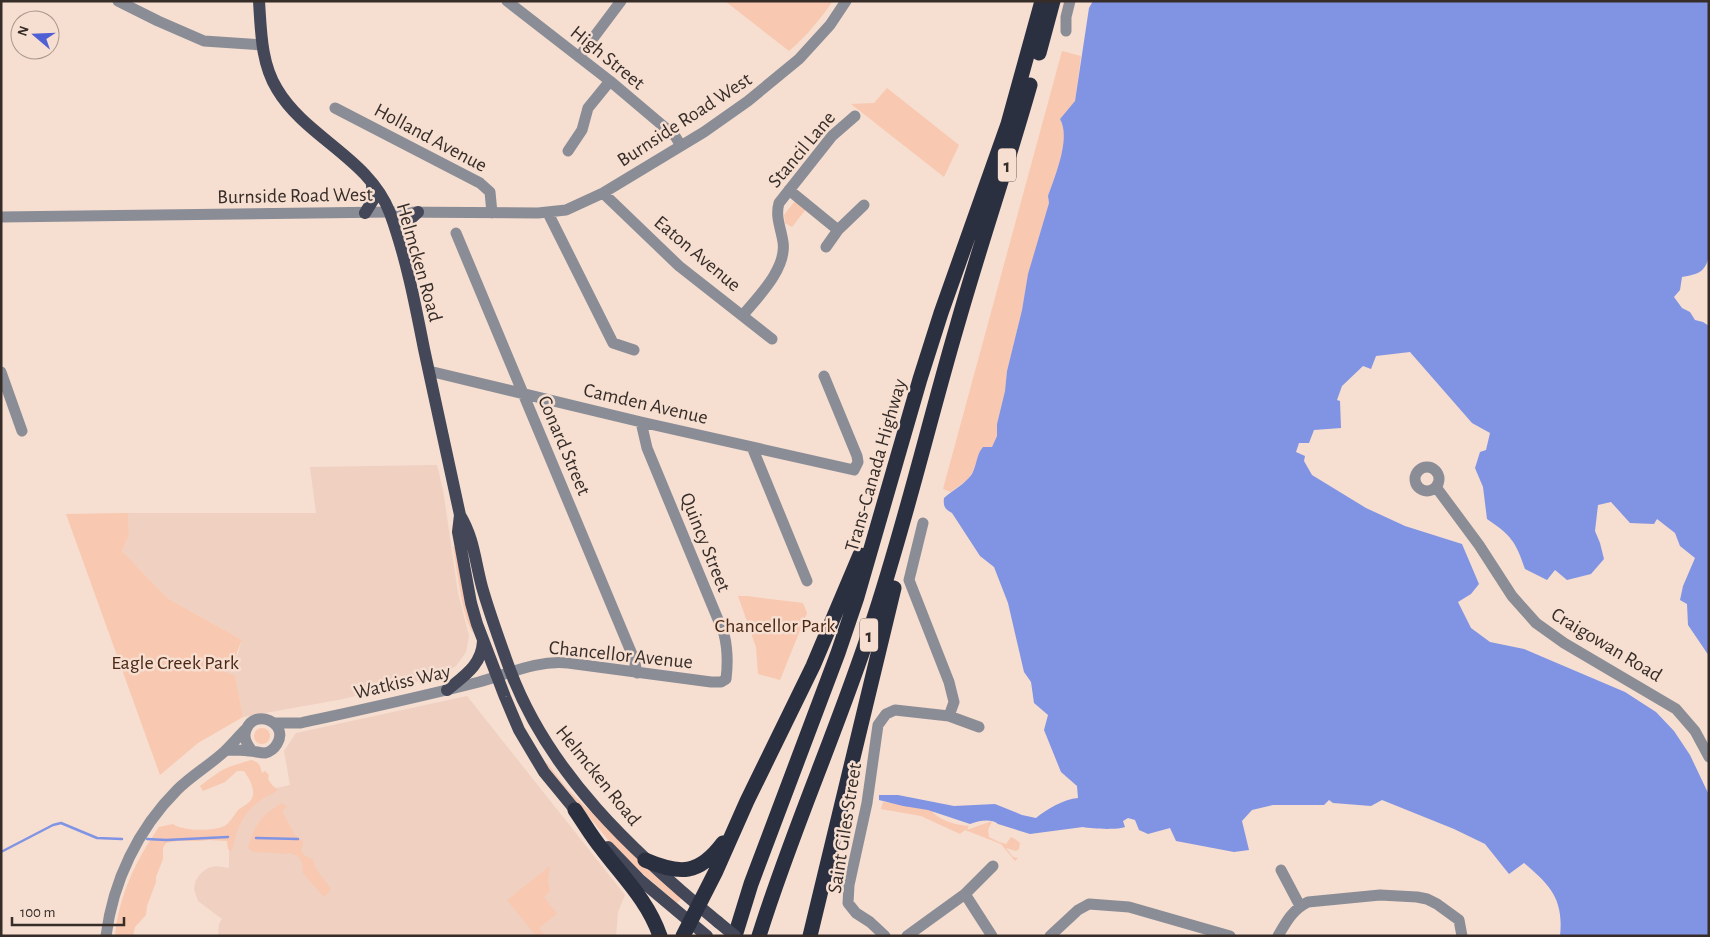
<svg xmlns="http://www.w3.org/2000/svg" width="1710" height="937" viewBox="0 0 1710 937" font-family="'Alegreya Sans',sans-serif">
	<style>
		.built { fill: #f0d0c0 }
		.green { fill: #f8c8b0 }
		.water { fill: #8194e3 }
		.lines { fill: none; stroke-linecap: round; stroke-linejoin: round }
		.stream { stroke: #8194e3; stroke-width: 2.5 }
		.minor { stroke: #8a8d96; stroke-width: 11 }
		.major { stroke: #434757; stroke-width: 12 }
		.highway { stroke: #2b3041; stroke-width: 15 }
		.major-bridge { stroke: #434757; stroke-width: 12 }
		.labels { text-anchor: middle; stroke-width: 5; stroke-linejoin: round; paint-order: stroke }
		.shield { fill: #f6ded1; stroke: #70625b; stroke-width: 1 }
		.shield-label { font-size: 19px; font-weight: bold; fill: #362d28 }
		.street-label { font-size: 20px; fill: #362d28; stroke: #f6ded1 }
		.park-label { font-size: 20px; fill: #4a2814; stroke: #f6ded1 }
	</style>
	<rect width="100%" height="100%" fill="#f6ded1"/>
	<path class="built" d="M437 465 443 490 458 593 469 636 466 652 456 666 440 676 343 699 243 717 235 675H227V664L235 663 242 640 167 598 122 551 129 535 128 513H316L310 467Z
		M467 696 625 895 618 912 616 936H218L219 924 222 919 198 901 194 889 196 880 201 873 208 868 216 866 229 868V848L246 808 272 789 290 785 284 751 296 733Z"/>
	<path class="green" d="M725 1H833C820 19 806 37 789 51Z
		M1062 51 1081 56 1075 102 1060 119C1071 138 1055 176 1048 196L1049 203 1028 275 1022 310 1007 371 1005 391 997 424V436L992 447H983C976 455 977 465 972 473 967 482 959 485 951 492L943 489Z
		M887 88 959 145 944 177 851 104 874 103Z
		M795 201 806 209 792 227 785 223 784 215Z
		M128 513 129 535 122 551 167 598 242 640 237 652 235 664H227V674L235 675 243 717 198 743 160 775 66 514Z
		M453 547H455L467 609 474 634C462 619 457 567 453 547Z
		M738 596H747L803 603 807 613 780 680 758 674 756 647Z
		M254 736a8 8 0 1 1 16 0a8 8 0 1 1-16 0Z
		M251 760C259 762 260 765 262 773L265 771 269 775 268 779 272 785 278 790C273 794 266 796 261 800 242 813 236 830 232 851L228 849 227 841 209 840 199 841H177L166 843 163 848V859L156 877V882L147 906 146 915 135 927 133 936H115C119 895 136 860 159 827L173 824C180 831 218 832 226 825 231 821 234 815 238 810 242 807 248 804 251 800 257 791 249 778 244 771H237L225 782 203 791 200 786C211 778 222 768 235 765 240 763 246 762 251 760Z
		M547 763 568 790 682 898 677 903 636 868 615 848 545 764Z
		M883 802 903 804 934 811 933 813C944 822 956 825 969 826L967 829H970L992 821 988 830 989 837 999 842 1006 844 1011 837 1015 839 1020 843 1019 849 1016 851 1006 848 1013 857 1018 858 1015 861 1001 844 965 830 960 834 921 816 881 809Z
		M282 803 287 807 282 811 295 835 303 841V845L301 850 304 855 313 860 316 869 331 889 324 897 302 872 303 864 298 856 290 853 279 854 278 853 253 852 248 848C253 827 262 814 282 803Z
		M550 866 548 881 550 891 544 897 557 914 539 928 545 936H536L507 900Z"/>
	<path class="water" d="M1093 1H1709V256C1705 273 1698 274 1682 277L1680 290 1674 297 1682 308 1690 312 1695 320 1703 322 1709 326V656L1688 625 1687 604 1680 600 1683 586 1695 558 1680 546 1675 533 1657 519 1654 524 1630 523 1611 502 1598 505 1595 531 1600 543 1604 559 1591 574 1567 580 1555 570 1547 580 1525 569C1516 542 1511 535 1487 519L1483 487 1475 468 1480 452 1486 450 1490 433 1472 423 1410 352 1376 356 1371 369 1363 366 1342 386 1337 400 1340 401 1341 428 1314 430 1309 443H1299L1296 452 1305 456 1304 461 1312 475 1366 508 1405 526 1462 544 1479 584 1471 594 1458 602 1471 628 1490 642 1524 649 1625 692 1656 712 1674 731 1690 755 1709 795V936H1560C1564 899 1550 885 1524 863L1509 874 1485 844 1454 829 1382 800 1371 806 1333 803 1329 800 1324 805H1273L1252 810 1242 821 1249 850 1234 852 1176 841 1170 828 1148 834 1139 830 1135 820 1128 818 1123 821 1125 827C1118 830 1092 829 1083 827L1030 834 998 824C991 818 978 821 970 824L928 810 903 806 879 800V795H898L954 806 995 804 1022 815 1036 818C1047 809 1064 799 1078 798L1077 786 1061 772 1044 730 1048 715 1034 703 1031 682 1024 672 1008 603 994 567 980 556 952 513C945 509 943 507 944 498 953 490 965 484 972 474 977 465 976 455 983 447H992L997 436V424L1005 391 1007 371 1022 310 1028 274 1049 203 1048 196C1055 176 1071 138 1060 119L1075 101 1089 8Z"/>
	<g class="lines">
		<path class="stream" d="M256 838 298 839
			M147 839 166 840 228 837
			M1 852 53 825 61 823 97 838 122 839"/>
		<path class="minor" d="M118 1 158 21 204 41 262 45
			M507 1 610 81 675 136 681 146
			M1066 31V17L1070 1
			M579 57 621 1
			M335 108 480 183 490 192 492 213
			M568 151 582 130 588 108 610 81
			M789 190 838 230
			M603 193 679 266 772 339
			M548 213 613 343 634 350
			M1 217 390 212 538 213 566 210 603 193 704 132 748 101 799 59 830 25 846 1
			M456 233 634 659 637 673
			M826 247 838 230 864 205
			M743 315C759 296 787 268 783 242 781 228 775 217 779 203L832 136 855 116
			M429 371 641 422 854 470 858 462 857 456 824 376
			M1 372 22 431
			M752 447 807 581
			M1415 479a12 12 0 1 1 24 0a12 12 0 1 1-24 0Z
			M1436 487 1479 545 1512 596 1536 623 1564 643 1676 709 1695 731 1709 757
			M923 523 909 580 949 682 954 702 949 716
			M275 723H301C360 710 420 697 479 682 509 674 536 660 568 663L711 682H721L726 679C728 663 728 650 724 634L647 448 641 422
			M226 750C234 750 242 750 249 751 255 751 259 753 265 753 270 752 274 749 277 744 290 723 254 707 246 730 243 738 247 744 252 751
			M1281 870 1300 906
			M965 894 992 936
			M106 936C113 881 138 829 177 790 192 775 210 765 225 751 232 744 239 736 246 729
			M885 936 870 922 856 913 848 903 849 885 867 803 878 725 886 714 895 710 949 716 979 727
			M907 936 965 894 993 866
			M1050 936 1078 910 1089 904 1129 907 1230 936
			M1278 936C1286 922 1293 909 1308 902L1380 895 1417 897 1427 899 1437 904 1459 920 1462 936"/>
		<path class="major" d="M259 1C261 31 261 63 277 89 306 138 369 158 390 213 406 257 415 303 424 349 436 404 448 459 460 515 474 538 475 561 482 587 490 615 500 642 510 670 549 774 633 852 718 922
			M365 213 373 200 372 185
			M400 243 406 223 418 212
			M460 515 458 532 471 603 477 624 505 697 519 730 544 772 581 817
			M447 690C464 676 482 665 483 641
			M608 847 639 879 707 936"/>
		<path class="highway" d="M1039 53 1053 1
			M575 810C584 823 592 837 602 849 623 877 648 901 660 936
			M645 860C680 875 699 875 723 843
			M683 936 716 871 747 801 813 666 860 555
			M735 936 751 884 838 653 857 597 920 379 941 313 1008 124 1042 1
			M759 936C792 830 838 729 872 624 905 525 928 425 957 326 980 245 1007 166 1030 85
			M810 936 894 588"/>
		<path class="major-bridge" d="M718 922 735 936"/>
	</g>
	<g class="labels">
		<g class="shield">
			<rect x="998" y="148.5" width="18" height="33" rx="4"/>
			<rect x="860" y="618.5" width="18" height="33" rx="4"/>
		</g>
		<g class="shield-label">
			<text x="1007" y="172">1</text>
			<text x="869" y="642">1</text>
		</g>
		<g class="street-label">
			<text transform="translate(608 57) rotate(39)" y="7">High Street</text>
			<text transform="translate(684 119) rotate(-33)" y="7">Burnside Road West</text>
			<text transform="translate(431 137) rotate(28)" y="7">Holland Avenue</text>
			<text transform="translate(801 149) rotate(-50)" y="7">Stancil Lane</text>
			<text transform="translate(295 195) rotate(-1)" y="7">Burnside Road West</text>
			<text transform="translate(698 253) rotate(40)" y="7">Eaton Avenue</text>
			<text transform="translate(420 262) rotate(74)" y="7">Helmcken Road</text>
			<text transform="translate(646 403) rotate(13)" y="7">Camden Avenue</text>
			<text transform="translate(565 445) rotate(67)" y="7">Conard Street</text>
			<text transform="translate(875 465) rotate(-74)" y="7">Trans-Canada Highway</text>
			<text transform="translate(706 542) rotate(68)" y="7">Quincy Street</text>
			<text transform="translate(1607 644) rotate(31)" y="7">Craigowan Road</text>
			<text transform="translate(621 654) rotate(6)" y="7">Chancellor Avenue</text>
			<text transform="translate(402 681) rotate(-13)" y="7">Watkiss Way</text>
			<text transform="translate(599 775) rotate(51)" y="7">Helmcken Road</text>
			<text transform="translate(844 828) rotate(-81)" y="7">Saint Giles Street</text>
		</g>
		<g class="park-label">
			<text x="775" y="632">Chancellor Park</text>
			<text x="175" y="669">Eagle Creek Park</text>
		</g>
	</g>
	<rect width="1710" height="937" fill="none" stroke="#362d28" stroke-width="5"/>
	<g transform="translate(35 35) rotate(289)"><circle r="24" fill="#f6ded1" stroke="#a9978d"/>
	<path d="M0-4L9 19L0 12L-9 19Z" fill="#4f60d5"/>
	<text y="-8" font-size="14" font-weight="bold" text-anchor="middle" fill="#362d28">N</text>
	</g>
	<path d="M12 917v8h112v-8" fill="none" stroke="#362d28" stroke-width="2.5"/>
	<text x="20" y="917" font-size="15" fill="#362d28" stroke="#f6ded1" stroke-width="4" paint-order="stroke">100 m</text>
</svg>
